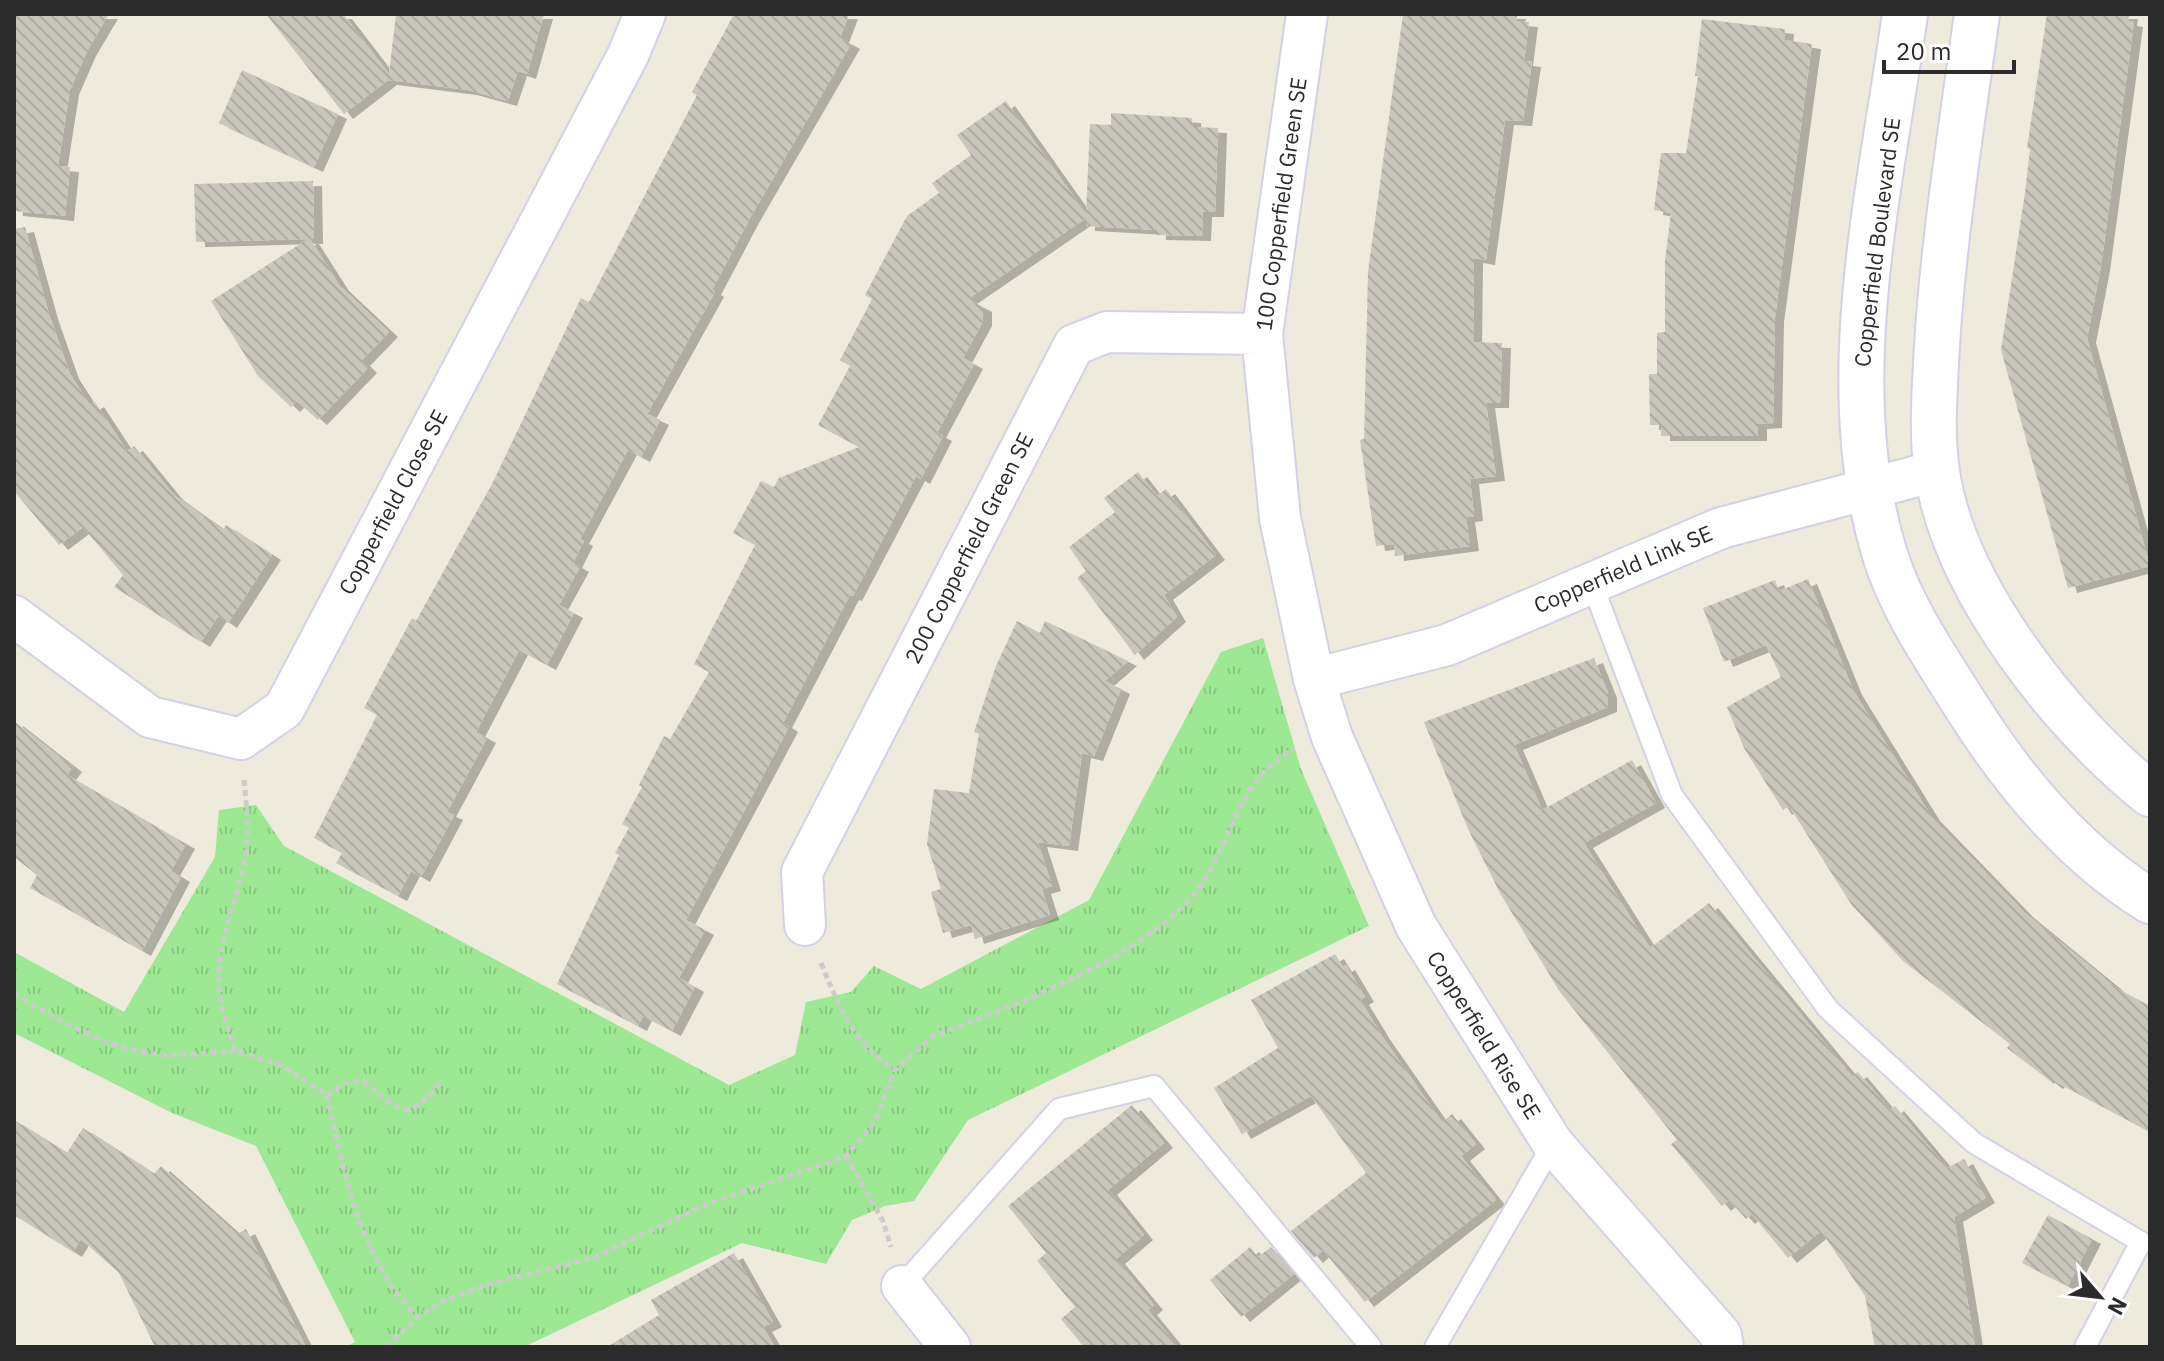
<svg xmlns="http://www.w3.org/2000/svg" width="2164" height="1361" viewBox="0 0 2164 1361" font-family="'IBM Plex Sans',sans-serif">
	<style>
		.grass { fill: url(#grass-tufts) }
		.building { fill: url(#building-back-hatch); filter: url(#shadow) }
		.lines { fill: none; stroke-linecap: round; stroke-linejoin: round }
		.lane-casing { stroke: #d2d1e5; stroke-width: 24 }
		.street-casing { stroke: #d2d1e5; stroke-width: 44 }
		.secondary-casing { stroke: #d2d1e5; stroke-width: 48 }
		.path { stroke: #ccc; stroke-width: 5; stroke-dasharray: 6 4; stroke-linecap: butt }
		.lane { stroke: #fff; stroke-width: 20 }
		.street { stroke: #fff; stroke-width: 40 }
		.secondary { stroke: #fff; stroke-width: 44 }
		.labels { text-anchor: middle; stroke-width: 6; stroke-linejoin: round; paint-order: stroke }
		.street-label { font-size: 22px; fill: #2b2b2b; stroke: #fff }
	</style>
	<defs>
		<pattern id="grass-tufts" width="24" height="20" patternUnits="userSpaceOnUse" patternTransform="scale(2)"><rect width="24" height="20" fill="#9de993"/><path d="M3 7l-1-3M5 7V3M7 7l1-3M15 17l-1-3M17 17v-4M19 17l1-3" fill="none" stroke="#87c87f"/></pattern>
		<pattern id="building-back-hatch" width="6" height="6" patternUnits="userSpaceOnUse" patternTransform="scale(2)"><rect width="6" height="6" fill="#c9c7bb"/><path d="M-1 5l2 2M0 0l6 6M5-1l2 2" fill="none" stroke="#adaba1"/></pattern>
		<filter id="shadow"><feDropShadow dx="9" dy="5" stdDeviation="0" flood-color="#0004"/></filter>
	</defs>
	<rect width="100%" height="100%" fill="#eeeadc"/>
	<path class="grass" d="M1263 638 1301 769 1369 926 968 1120 914 1201 885 1206 852 1220 826 1264 742 1243 524 1347H345L355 1342 256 1146 172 1113 14 1033V952L124 1012 215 857 219 810 256 805 284 846 729 1085 795 1055 806 1002 851 992 874 966 921 989 1089 900 1221 652Z"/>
	<path class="building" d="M14 14H109L87 51 70 90 58 166 70 167 65 216 14 211Z
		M266 14H343L389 74 396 14H544L527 74 518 71 508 101 468 90 388 80 344 114Z
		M734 14H849L840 38 851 44 750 218 712 290 715 292 647 414 660 420 641 457 628 450 580 539 584 541 573 563 580 567 559 605 574 613 547 665 519 650 476 732 487 738 447 812 454 815 421 877 411 871 398 896 336 863 342 853 314 838 377 715 364 708 412 618 416 621 493 482 581 298 589 302 697 95 692 92Z
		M1403 14H1517L1516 21 1529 22 1524 61 1532 62 1523 121 1505 120 1486 260 1474 258 1473 342 1502 343 1500 403H1486L1496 476 1470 479 1474 516 1466 517 1470 546 1395 556 1394 544 1376 546 1360 440 1364 439 1368 272Z
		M2047 14H2129L2128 21 2134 22 2101 266 2087 338 2150 566 2068 588 2001 350 2025 193 2030 149 2027 148Z
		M1702 19 1785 29 1784 40 1812 44 1775 317 1773 423 1758 424V436H1661V425H1650L1649 374H1657V333L1665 332V260L1671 213 1654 210 1661 153H1686L1698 76H1695Z
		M242 70 338 114 314 167 219 123Z
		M1006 101 1086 214 1090 124 1111 125V113L1192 118 1193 127 1218 128 1215 212H1203L1202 236 1157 235V230L1086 226V218L968 299 983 307V321L963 358 974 364 937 433 943 436 921 479 916 476 853 596 850 595 783 723 789 727 686 920 705 930 679 978 695 987 672 1031 643 1016 638 1026 557 984 619 855 615 853 629 828 622 824 642 787 639 785 664 736 670 739 709 672 694 664 755 545 733 533 761 481 774 487 779 478 859 447 818 425 850 366 840 360 872 299 865 295 907 216 939 193 932 183 971 155 957 135Z
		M313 181 314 239H310L340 286 389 332 361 361 368 368 318 420 297 401 291 407 258 376 211 301 308 239 196 242 194 184Z
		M25 227 49 314 70 374 90 405 95 402 127 451 134 446 174 495 223 530 226 525 272 555 228 623 218 616 201 642 114 587 123 575 83 527 59 545 14 491V229Z
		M1138 472 1157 496 1166 489 1216 555 1164 595 1177 617 1135 655 1077 578 1086 571 1069 547 1115 512 1104 498Z
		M1808 579 1853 690 1931 816 2025 913 2118 989 2150 1006V1132L2056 1082 2054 1084 2007 1048 2010 1044 1903 961 1851 904 1789 806 1783 810 1744 748 1727 707 1781 677 1766 645 1724 662 1703 608 1775 580 1779 591Z
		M1017 621 1040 633 1045 621 1128 661 1105 681 1121 689 1094 756 1082 753 1069 846 1038 842 1052 886 1042 889 1050 915 975 939 971 925 943 933 931 892 941 889 927 844 934 789 969 793 979 734 974 732 996 666Z
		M1594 658 1608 693V707L1514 745 1542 810 1632 760 1656 803 1584 843 1650 948 1709 903 1852 1076 1858 1072 1890 1110 1895 1106 1947 1168 1964 1159 1986 1198 1954 1217 1975 1347H1875L1865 1296 1821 1231 1788 1258 1752 1214 1746 1219 1729 1200 1722 1206 1671 1144 1677 1140 1560 992 1501 895 1468 829 1424 722Z
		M14 721 73 767 67 775 186 844 171 871 181 877 142 951 30 888 37 875 14 857Z
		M1335 954 1343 967 1346 965 1365 997 1360 1000 1382 1036 1442 1122 1452 1114 1476 1144 1461 1156 1496 1200 1365 1302 1323 1250 1314 1258 1291 1231 1366 1173 1311 1096 1242 1134 1214 1088 1278 1048 1251 1000Z
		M1132 1105 1164 1143 1108 1190 1144 1235 1116 1259 1154 1305 1148 1310 1178 1347H1084L1061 1319 1075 1307 1037 1261 1046 1253 1008 1206Z
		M14 1120 67 1153 83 1128 154 1174 161 1166 237 1234 246 1229 306 1347H155L119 1273 81 1239 73 1252 14 1215Z
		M2048 1215 2092 1239 2068 1286 2022 1263Z
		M1250 1247 1258 1257 1271 1247 1294 1274 1241 1317 1210 1280Z
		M734 1253 773 1322 763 1327 775 1347H607L659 1315 651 1300Z"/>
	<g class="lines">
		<g class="lane-casing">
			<path id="lane" d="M1591 581 1672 795 1828 1009 1974 1143 2141 1242 2085 1347
				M902 1286 1059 1109 1154 1086 1371 1347
				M1435 1347 1553 1144"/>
		</g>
		<g class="street-casing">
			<path id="street" d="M1307 14 1262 334 1280 518 1314 679 1332 737 1416 926 1553 1144 1721 1335 1723 1347
				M14 616 150 717 241 739 284 709 628 55 645 14
				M1314 679 1447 645 1721 528 1936 471
				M805 925 802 872 1074 345 1107 332 1262 334
				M902 1286 950 1347"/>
		</g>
		<g class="secondary-casing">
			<path id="secondary" d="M1905 14C1881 187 1832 384 1885 555 1902 610 1938 661 1968 709 2016 785 2074 854 2150 901
				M1977 14C1962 124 1944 234 1937 345 1935 386 1931 431 1937 472 1954 588 2061 723 2150 794"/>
		</g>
		<path class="path" d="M244 780C246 805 250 829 246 853 239 898 217 939 219 985 220 1008 228 1029 235 1051L281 1065 327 1095C344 1172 359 1259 418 1317
			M821 963C839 1007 854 1044 895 1070
			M14 994C60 1020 112 1053 168 1055 190 1056 213 1052 235 1051
			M327 1095 349 1081H363C399 1108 404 1127 440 1083
			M846 1156 883 1221 891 1247
			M387 1347 418 1317 443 1301 486 1285 592 1258 710 1203 846 1156 874 1123 895 1070 933 1036C1012 1007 1137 960 1193 895 1234 847 1233 781 1294 749"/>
		<use href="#lane" class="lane"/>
		<use href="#street" class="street"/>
		<use href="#secondary" class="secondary"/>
	</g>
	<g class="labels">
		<g class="street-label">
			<text transform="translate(1281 204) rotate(-82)" y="8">100 Copperfield Green SE</text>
			<text transform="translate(1877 242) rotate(-83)" y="8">Copperfield Boulevard SE</text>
			<text transform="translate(393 502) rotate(-62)" y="8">Copperfield Close SE</text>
			<text transform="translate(969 548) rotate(-63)" y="8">200 Copperfield Green SE</text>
			<text transform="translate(1623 569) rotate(-23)" y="8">Copperfield Link SE</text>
			<text transform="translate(1484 1035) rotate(58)" y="8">Copperfield Rise SE</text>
		</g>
	</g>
	<rect width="2164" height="1361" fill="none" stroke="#2b2b2b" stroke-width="32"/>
	<g transform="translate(2100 1297) rotate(118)" stroke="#ffffff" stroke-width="6" paint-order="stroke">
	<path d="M0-6L14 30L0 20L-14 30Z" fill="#2b2b2b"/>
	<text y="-12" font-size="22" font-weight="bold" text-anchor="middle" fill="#2b2b2b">N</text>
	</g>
	<path d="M1884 60v12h130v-12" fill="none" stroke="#2b2b2b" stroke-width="4"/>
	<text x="1896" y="60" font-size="24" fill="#2b2b2b" stroke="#ffffff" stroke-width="6" paint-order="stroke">20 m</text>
</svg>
